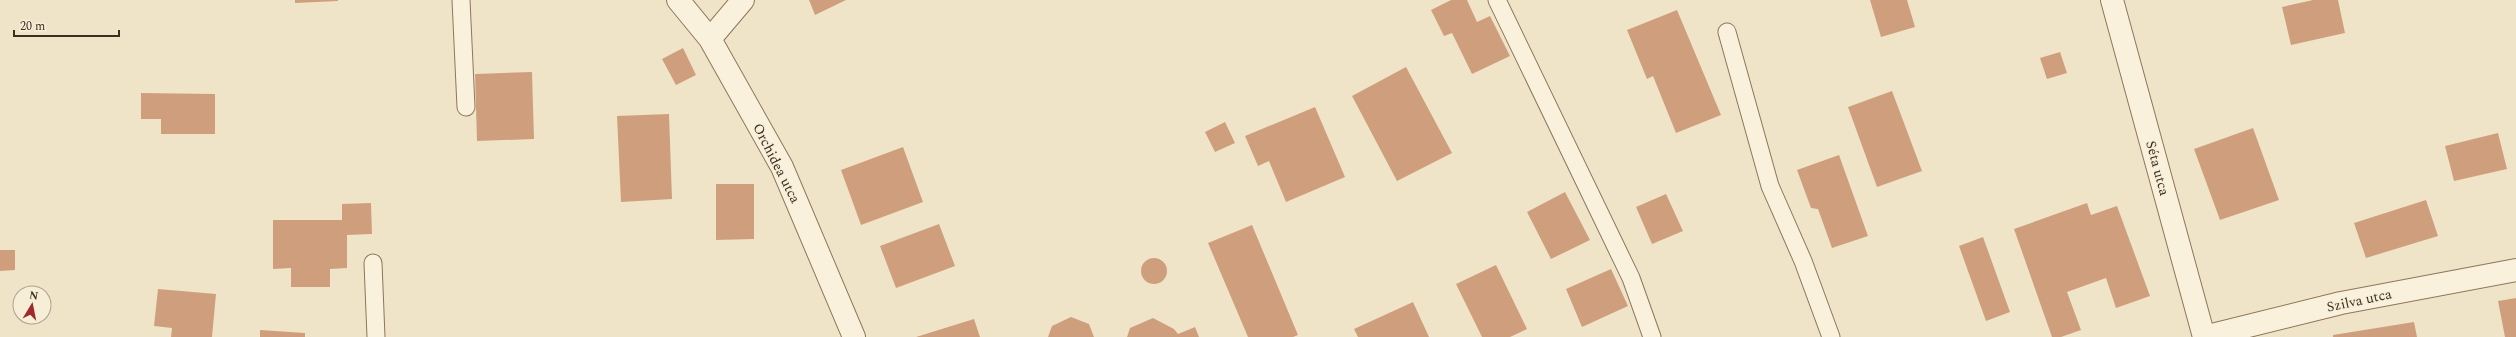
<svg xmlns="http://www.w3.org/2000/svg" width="2516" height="337" viewBox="0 0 2516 337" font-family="Spectral,serif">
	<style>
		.building { fill: #cf9f7d }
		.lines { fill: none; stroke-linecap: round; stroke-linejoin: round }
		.service-casing { stroke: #8d765c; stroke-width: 19 }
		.minor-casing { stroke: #8d765c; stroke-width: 24 }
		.service { stroke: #faf1dc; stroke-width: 17 }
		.minor { stroke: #faf1dc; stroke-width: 22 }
		.labels { text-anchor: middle; stroke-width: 3; stroke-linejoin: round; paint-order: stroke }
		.street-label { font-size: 14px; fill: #3d2e20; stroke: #f7eed8 }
	</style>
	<rect width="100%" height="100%" fill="#f0e4c8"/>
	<path class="building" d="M295 0H338V1L295 3Z
		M809 0H846L815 15Z
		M1451 0H1467L1477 22 1490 16 1510 56 1472 74 1452 33 1444 36 1431 10Z
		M1870 0H1907L1915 27 1881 37Z
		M2313 0H2338L2345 33 2291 45 2282 7Z
		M1677 10 1721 115 1676 133 1653 76 1647 79 1627 30Z
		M683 48 696 75 676 85 662 59Z
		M2060 52 2067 73 2047 79 2040 58Z
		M1406 67 1452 153 1397 181 1352 96Z
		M532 72 534 139 477 141 475 74Z
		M1892 91 1922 171 1877 187 1848 107Z
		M141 93 215 94V134H161V119H141Z
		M1315 107 1345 177 1286 202 1269 161 1258 166 1245 136Z
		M669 114 672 199 621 202 617 116Z
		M1225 122 1235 143 1215 152 1205 132Z
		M2253 128 2279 200 2220 220 2194 149Z
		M2498 133 2507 169 2454 181 2445 146Z
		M903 147 923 202 861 225 841 170Z
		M1839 155 1868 236 1832 248 1818 209 1811 208 1797 170Z
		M716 184H754V239L716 240Z
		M1565 192 1590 240 1551 259 1527 212Z
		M1666 194 1683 231 1652 244 1636 207Z
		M2426 200 2438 236 2366 258 2354 223Z
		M371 203 372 234 347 235V268L330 269V287H291V268L273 269V220H342V204Z
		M2087 203 2091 215 2117 206 2150 296 2116 308 2106 278 2067 292 2081 330 2061 337H2052L2014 229Z
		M939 224 955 266 896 288 880 246Z
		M1252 225 1298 335 1293 337H1248L1208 243Z
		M1983 237 2010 312 1986 321 1959 246Z
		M0 250H15V270L0 271Z
		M1141 271a13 13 0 1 1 26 0a13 13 0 1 1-26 0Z
		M1496 265 1527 329 1510 337H1482L1456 284Z
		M1611 269 1628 306 1582 327 1566 289Z
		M158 289 216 294 212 337H171L172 328 154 326Z
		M2516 298V337H2505L2498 301Z
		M1413 302 1429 337H1358L1354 329Z
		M1071 317 1089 324 1094 337H1048L1052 326Z
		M1153 318 1174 329 1178 334 1195 327 1199 337H1127L1130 328Z
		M974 319 980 337H916Z
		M2414 322 2417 337H2333V335Z
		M260 330 305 333V337H260Z"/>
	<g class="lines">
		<g class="service-casing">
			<path id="service" d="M461 0 466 107
				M1497 0 1631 278 1652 337
				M1727 32 1770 186 1803 261 1831 337
				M373 263 376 337"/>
		</g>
		<g class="minor-casing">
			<path id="minor" d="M678 0 710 39 782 167 854 337
				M2112 0 2204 337 2341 303 2516 270
				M710 39 743 0"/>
		</g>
		<use href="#service" class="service"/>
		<use href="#minor" class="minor"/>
	</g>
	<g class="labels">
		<g class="street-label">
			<text transform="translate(777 163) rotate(63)" y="5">Orchidea utca</text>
			<text transform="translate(2158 168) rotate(75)" y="5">Séta utca</text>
			<text transform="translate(2359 300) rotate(-12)" y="5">Szilva utca</text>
		</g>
	</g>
	<g transform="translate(32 305) rotate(10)"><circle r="19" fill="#f7eed8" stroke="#ada18e"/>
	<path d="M0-3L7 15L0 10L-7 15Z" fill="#9e2a2b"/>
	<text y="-6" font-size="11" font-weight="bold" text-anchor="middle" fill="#3d2e20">N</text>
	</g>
	<path d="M14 30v6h105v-6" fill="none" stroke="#3d2e20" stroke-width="2"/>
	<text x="20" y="30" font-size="12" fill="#3d2e20" stroke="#f7eed8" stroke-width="3" paint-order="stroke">20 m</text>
</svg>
